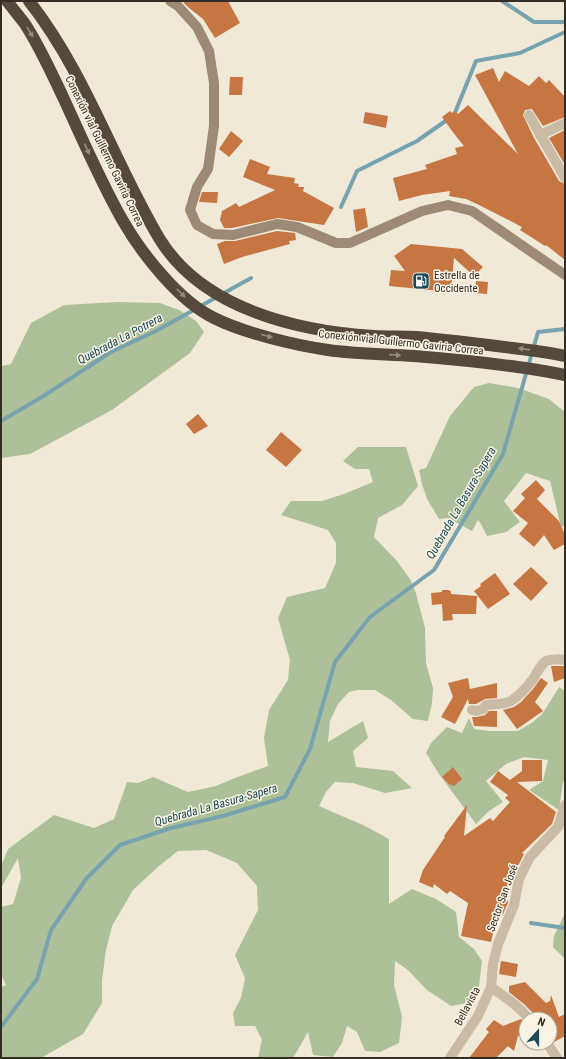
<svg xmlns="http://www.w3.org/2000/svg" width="566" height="1059" viewBox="0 0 566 1059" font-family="'Roboto Condensed',sans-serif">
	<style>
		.green { fill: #adc099 }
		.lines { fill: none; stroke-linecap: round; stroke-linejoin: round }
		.stream { stroke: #78a3ae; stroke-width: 4 }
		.building { fill: #c67642 }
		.street { stroke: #c9bba5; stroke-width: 10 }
		.secondary { stroke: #9c8a76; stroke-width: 10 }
		.highway { stroke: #55483d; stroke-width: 12 }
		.oneway { fill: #978c80 }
		.labels { text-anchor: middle; stroke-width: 3; stroke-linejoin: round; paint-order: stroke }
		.street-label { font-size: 11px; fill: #342d26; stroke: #f9f3e5 }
		.poi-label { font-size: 11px; fill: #342d26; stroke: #f9f3e5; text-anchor: start }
		.water-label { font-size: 12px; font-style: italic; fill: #1c4955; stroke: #f9f3e5 }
	</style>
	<rect width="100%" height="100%" fill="#f1e9d8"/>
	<path class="green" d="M118 302 160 303 179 310 196 321 204 332 190 353 112 410 30 454 1 458V366L11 364 31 323 64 305Z
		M489 383 518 388 549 399 565 412V525L561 527 550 481 526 473 504 501 520 522 506 532 487 536 481 524 478 520 472 531 448 518 439 519 427 499 422 484 419 470 426 468 450 416 474 387Z
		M358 447H406L418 486 402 505 378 518 374 537 396 560 410 579 415 590 425 628 426 663 433 688 432 703 428 721 413 719 391 700 375 690H358L349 692 338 704 330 721 328 742 363 721 368 738 353 751 356 767 393 771 412 788 385 793 353 783 335 782 326 792 319 806 365 826 389 839V904L412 889 436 899 456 912 459 937 474 949 482 961 479 986 467 1003 451 1006 427 990 408 970 395 961 394 985 402 1017 399 1043 380 1052 365 1051 357 1032 347 1026 342 1043 333 1057 313 1055 308 1032 293 1058H258L262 1040 255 1026H235L233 1013 241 998 245 978 235 955 258 910 257 886 237 863 206 850 178 851 159 866 133 890 112 926 106 950 102 980V1003L83 1034 41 1058H1V987L6 985 1 974V907L13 904 21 878 18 858 1 888V866L8 849 54 815 94 828 114 819 127 782 138 783 153 777 188 792 216 786 235 778 268 766 264 738 269 710 288 680 290 660 278 618 287 597 325 588 336 563V543L328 530 281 515 291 501H322L344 494 373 482 369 469H355L343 461Z
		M559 687 565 691V751L564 752 565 780 563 782 559 810 529 790 543 781 548 760 524 757 506 764 486 781 503 802 489 811 476 824 439 774 426 753 431 743 447 727 462 733 469 718 474 729 489 731H518L533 722 543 713Z
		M565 913V959L553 947 554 936Z"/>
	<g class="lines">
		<path class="stream" d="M502 1 534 22H565
			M341 207 357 171 417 141 454 115 476 61 520 53 565 32
			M1 421 42 397 111 352 156 331 251 278
			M531 923 565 928
			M1 1027 37 979 51 930 86 879 120 845 171 828 223 816 285 797 310 749 335 662 370 617 434 570 503 454 538 332 565 329"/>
	</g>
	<path class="building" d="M182 1H228L240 23 215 38 203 19 189 8Z
		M493 68 499 82 505 71 529 86 539 76 546 83 549 80 565 97V117L543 126 532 109 525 110 523 115 534 138 559 181 565 184V260L546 245 545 246 520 230 522 227 479 205 466 199 449 196 450 191 422 195 399 201 393 178 427 169 425 165 457 154 455 148 464 146 452 131 442 117 450 111 452 113 455 111 458 114 468 105 518 154 475 75Z
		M230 77H243L242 95H229Z
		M365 112 388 116 386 128 363 123Z
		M565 130V165L549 138Z
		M231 131 243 141 229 157 219 149Z
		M250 159 270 167 267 174 295 178 294 183 299 184 298 187H304L303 191 334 208 324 225 278 218 232 228H224L220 220 222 211 236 203 239 207 275 190 243 177Z
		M202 192H218L217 203 199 202Z
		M365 208 368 227 356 232 353 210Z
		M277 231 295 233 296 240 289 241 290 244 242 257 224 264 217 244 225 241H235Z
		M411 244 462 249 483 267 474 276 454 258 451 292 389 286 391 270 405 271 394 256Z
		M476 281 488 282 487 294 475 293Z
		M198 414 208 426 194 434 186 424Z
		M281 432 302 450 286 467 266 450Z
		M536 480 545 490 537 499 559 521 565 535V544L554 550 544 535 534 547 519 534 528 523 513 511 525 498 521 494Z
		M531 567 548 583 531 601 513 584Z
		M495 573 510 594 488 609 474 591 481 586 480 584Z
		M442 590H449V591H451V594L477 596 476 614H452L453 620 443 621 442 604 432 605 431 593 442 592Z
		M551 666H565V678L554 682Z
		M468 678 470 689 497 683V698L485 699 476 704H469L468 699 455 724 441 717 453 697 448 683Z
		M541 678 548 683 535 702 543 711 517 729 503 710 514 707 521 702 533 689Z
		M489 711H497V727L474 726 472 717H477L485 715Z
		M522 760H542V781L517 782 556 812 552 824 522 853 524 854 519 864 510 874 506 891 508 893 505 899 508 901V903L503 914 498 912 491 942 461 936 468 903 450 891 447 894 434 884 433 888 419 882 423 870 445 837 444 836 467 805 464 836 490 818 493 821 510 802 505 798 508 795 490 782 498 771 510 780 522 771Z
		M453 767 462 779 454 786 449 784 442 777Z
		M501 961 518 964 516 977 499 974Z
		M525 982 546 1003 550 1001 551 995 559 1017 565 1014V1036L554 1042 550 1037V1019H539L525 1005 509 992V986Z
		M521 1019 526 1025V1033L518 1036 514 1051 508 1046 496 1058H469L489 1032 486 1029 494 1020 503 1026Z"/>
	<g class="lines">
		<path class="street" d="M529 115 565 178
			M540 135 565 123
			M472 710 476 711 483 709 486 705C494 704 503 705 511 701 519 696 527 687 533 679 537 673 540 665 546 661 551 659 560 659 565 660
			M491 987 493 964 498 944 514 905 519 879 530 857 558 827 565 805
			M547 1043 557 1058
			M450 1058 478 1016 491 987C505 997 519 1006 529 1019"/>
		<path class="secondary" d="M170 1 178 6 197 27 209 51 214 83V126L208 169 197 187 190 210 197 225 213 234 233 235 277 224 297 227 336 243H350L422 211 448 205 472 211 565 275"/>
		<path class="highway" d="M7 1C13 9 19 16 25 24 40 47 51 72 63 97 82 138 100 181 123 221 142 254 179 301 214 318 244 333 294 345 328 350 356 354 385 354 414 356 464 360 516 365 565 375
			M29 1C85 72 113 160 159 238 202 309 297 331 374 336 388 337 403 336 417 337 449 340 480 344 512 348 530 350 548 352 565 356"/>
	</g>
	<defs><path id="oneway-solid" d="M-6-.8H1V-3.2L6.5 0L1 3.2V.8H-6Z"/></defs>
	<g class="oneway">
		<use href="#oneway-solid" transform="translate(30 32) rotate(59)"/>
		<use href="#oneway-solid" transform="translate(87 149) rotate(65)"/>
		<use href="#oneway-solid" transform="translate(181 293) rotate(45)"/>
		<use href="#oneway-solid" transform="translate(267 336) rotate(15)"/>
		<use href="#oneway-solid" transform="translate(524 349) rotate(-172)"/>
		<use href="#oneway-solid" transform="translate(395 355) rotate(4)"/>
	</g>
	<defs>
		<g id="fuel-square" transform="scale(0.9)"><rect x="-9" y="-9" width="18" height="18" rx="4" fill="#1c4955" stroke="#f9f3e5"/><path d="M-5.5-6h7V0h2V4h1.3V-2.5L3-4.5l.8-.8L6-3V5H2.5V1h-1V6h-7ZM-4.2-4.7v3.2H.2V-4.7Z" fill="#fff"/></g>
	</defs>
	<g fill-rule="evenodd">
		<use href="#fuel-square" x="421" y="281"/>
	</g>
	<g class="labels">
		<g class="street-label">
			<text transform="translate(105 151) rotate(64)" y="4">Conexión vial Guillermo Gaviria Correa</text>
			<text transform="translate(401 342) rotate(6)" y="4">Conexión vial Guillermo Gaviria Correa</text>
			<text transform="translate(502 898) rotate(-70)" y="4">Sector San José</text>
			<text transform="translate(467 1006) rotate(-62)" y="4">Bellavista</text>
		</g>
		<g class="poi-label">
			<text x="434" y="279">Estrella de<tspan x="434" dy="13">Occidente</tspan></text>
		</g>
		<g class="water-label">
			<text transform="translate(120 339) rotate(-28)" y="4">Quebrada La Potrera</text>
			<text transform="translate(461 503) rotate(-60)" y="4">Quebrada La Basura-Sapera</text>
			<text transform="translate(216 805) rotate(-16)" y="4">Quebrada La Basura-Sapera</text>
		</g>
	</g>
	<rect width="566" height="1059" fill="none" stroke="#342d26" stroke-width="4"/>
	<g transform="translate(538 1031) rotate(21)"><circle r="19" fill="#f9f3e5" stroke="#aaa499"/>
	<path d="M0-3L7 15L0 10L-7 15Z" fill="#1c4955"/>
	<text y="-6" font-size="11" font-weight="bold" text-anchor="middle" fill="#342d26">N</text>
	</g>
</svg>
